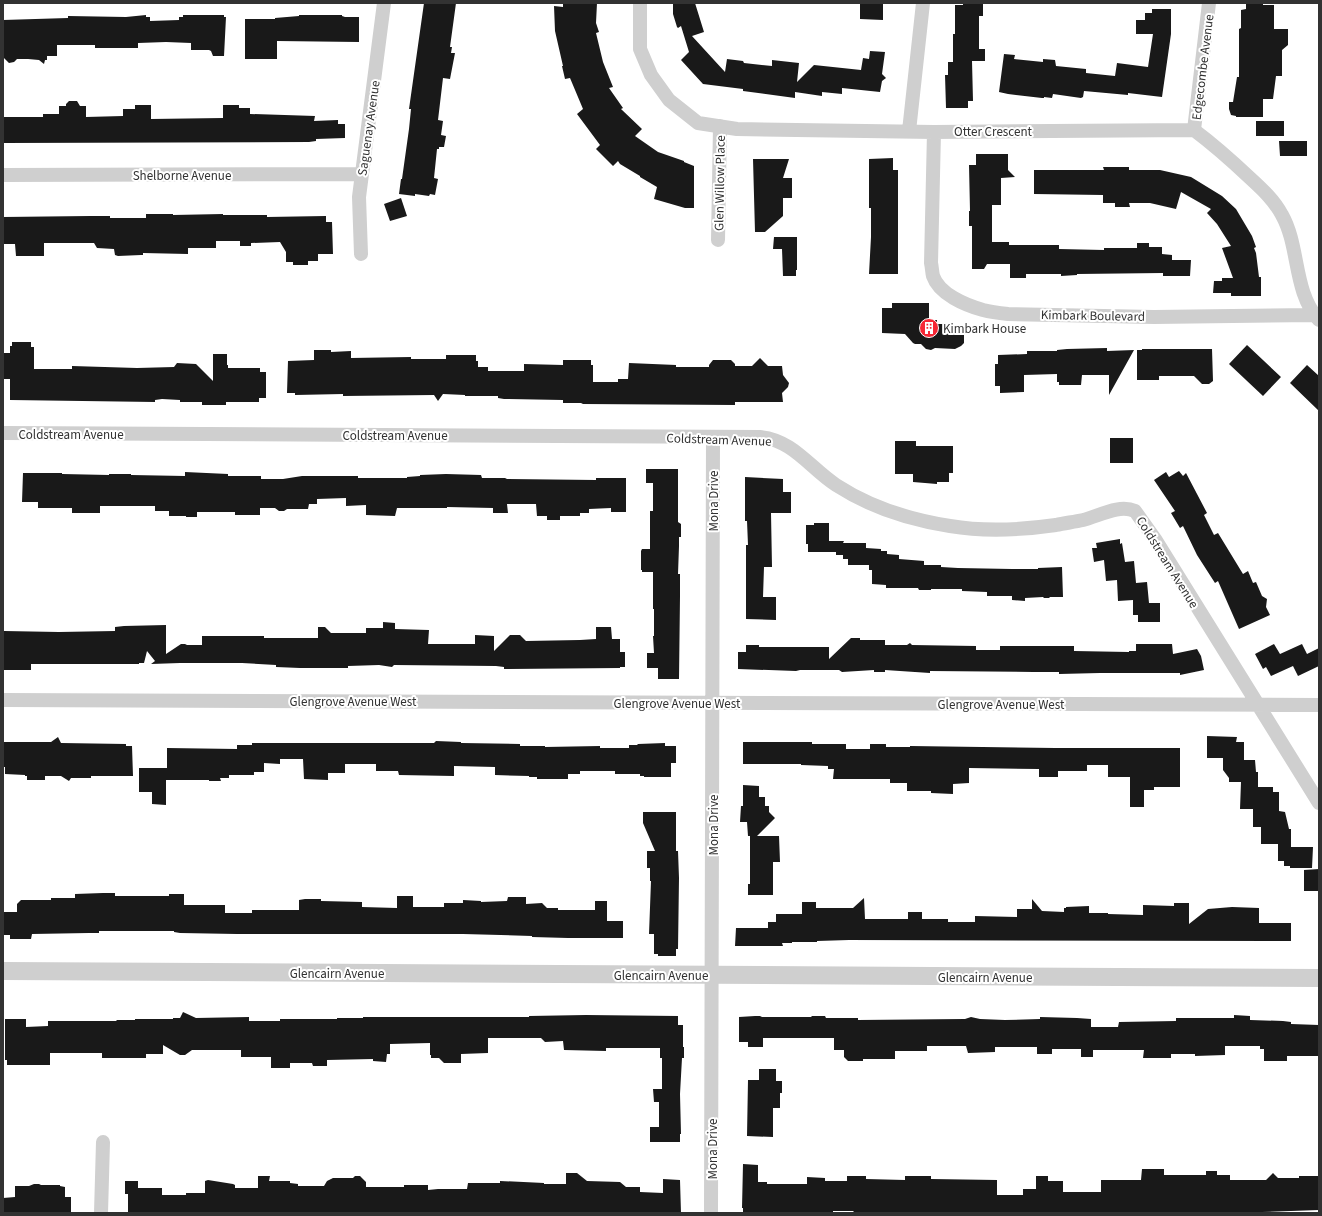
<svg xmlns="http://www.w3.org/2000/svg" width="1322" height="1216" viewBox="0 0 1322 1216" font-family="'Source Sans 3',sans-serif">
	<style>
		.building { fill: #191919 }
		.lines { fill: none; stroke-linecap: round; stroke-linejoin: round }
		.minor { stroke: #cfcfcf; stroke-width: 14 }
		.tertiary { stroke: #cfcfcf; stroke-width: 18 }
		.labels { text-anchor: middle; stroke-width: 4; stroke-linejoin: round; paint-order: stroke }
		.street-label { font-size: 13px; fill: #323232; stroke: #fff }
		.poi-label { font-size: 13px; fill: #323232; stroke: #fff; text-anchor: start }
	</style>
	<rect width="100%" height="100%" fill="#fff"/>
	<path class="building" d="M424 3H456L450 47H452L451 53H455L450 79 443 78 438 120 443 121 441 135 446 136 444 147H439V149H437L434 178 438 179 435 195 430 194 429 196 415 194V196L399 194 401 179H402L409 129 411 109H409Z
		M563 3H597L596 23 599 32 596 33 603 62 613 87 609 88 623 108 621 109 642 129 635 136 658 152 684 161V162L694 166V208H685L654 199 657 187 640 177V176L620 164 618 161 613 166 596 149 600 145 577 114 583 109 570 78 565 79 562 66H563L555 31 554 6 563 7Z
		M673 3H695L704 32 692 36 725 72 727 59 743 61 744 63 772 66V60L799 63 797 82 814 65 861 70 863 58 869 59 870 51 885 52 882 74 886 78 882 81 880 92 842 88V94L822 92V96L795 92V98L743 91V89L703 84 681 60 689 52 681 26 678 28 677 27 673 14Z
		M860 3H883V20L860 19Z
		M963 3H983V16H979V49H985V61H972L973 101H968V108H946L945 75H948V62H953V34H955V5H963Z
		M1246 3H1263V5H1274V29H1288V45L1282 50V76H1276L1273 99H1263V117H1236V116L1231 115 1229 109V102H1233L1237 77H1239V29L1241 28V10L1246 9Z
		M1152 9H1171V34L1162 97 1128 93V95L1084 91 1083 97 1081 98 1053 94 1052 98 1044 97V98H1042L1008 94 999 92 1004 54 1015 55 1014 59 1043 62V59L1055 60 1056 66 1086 69V73L1115 76 1117 63 1148 67 1153 34H1136V20H1145V13H1152Z
		M146 15V17H150V21L179 20V17H183V15H224V17H226L224 56H213L211 51 209 50H191V43L166 42 138 43V48H95V45H57V56H47V60H45L44 64 39 60 28 59H17L14 62 9 63 3 57V20L68 18V16L126 17Z
		M299 15H342V16L345 17H359V42L277 41V59H245V19H275V18L299 16Z
		M69 101H77L80 106H86V117L123 116V109H135V105H151V119L223 118V105H239V108H250V114L315 116 314 121 338 120V124H345V138L316 139V141L309 142 3 143V117H43V114H59V106H66V104Z
		M1256 121H1284V136H1256Z
		M1279 141H1307V156H1280Z
		M976 154H1008V170L1015 177 1001 178V205H992V242H1009V245H1059V249L1104 250V248H1137V243H1149V247H1162V254L1172 255V260H1191L1190 276H1163V273L1077 274V275L1061 276V274H1026V278H1010V264H987L984 269H972V226H969V211H970L969 165H976Z
		M893 158V170H898V274H869L871 237V208H869V159Z
		M753 159H789L783 178H792V198H783V216L765 232H755Z
		M1103 167H1129V170H1160L1191 177 1222 196 1236 209 1252 236 1256 247 1254 248 1256 253 1259 277H1261V296H1231V293H1213L1214 281H1222V278H1233L1222 248 1231 246 1217 224 1207 213 1211 209 1181 192 1176 209 1150 203H1129L1130 207H1115V203H1103V195L1034 194V170H1104Z
		M401 198 407 216 390 221 384 204Z
		M146 214H173V215L223 214V215H267V217L326 216V222H332L333 254H318V261H308V265H293V262H286V252L280 242 251 243V246H240V241H216V248H188V254L143 253V255H141L118 256 115 255 114 249 97 248 94 243H44V256H16L15 244H3V217L90 216H110V218H146Z
		M774 237H797V270H796V276H783L782 249H773Z
		M892 303H929V320H937V324H951V331H959L964 335V343L961 346 955 349 935 348 931 350 926 349 921 344H915L913 343 905 334 882 333V308H892Z
		M12 342H31V347H34V369H72V366L137 368 174 367 177 363 196 364 213 381V354H227V365H228V368H260V372H266V398H259V402H226V405H202V402H180V400L162 399 155 400V402L10 400V379H3V353H10V346H12Z
		M1247 345 1281 377 1263 396 1229 364Z
		M1107 348V351L1134 350 1109 395V375H1082L1081 385H1059V382H1057V374L1024 375V392L1000 393V386H995V364H998V355L1027 354V351H1057V350L1067 349Z
		M1142 349H1212L1213 381 1209 384H1202L1194 376H1159V380H1137V350H1142Z
		M314 350H331V352L351 351V358L411 357V359H446V355H476V361H478V367H488V371H524V364L563 365V360H591V365H593V382H618V379H628L629 363 676 365V367H709V365L713 360H731L735 364V366H752L760 358 768 366H782L783 375 789 383 788 387 782 393 783 402H735V405L583 404 581 403H563V400L504 399 498 398V396H465V395L443 394 438 401 434 395 343 396V394L295 395V393H287L288 361 314 360Z
		M1307 365 1319 376V411L1290 383Z
		M1110 438H1133V463H1110Z
		M895 441H916V446H953V473H949V482H937V484L913 482V474H895Z
		M646 469H678V522L681 524V537H679V546L678 574H680V596L679 679H658V668H647V653H654L653 636H654V609H653V572H642V570H641V551L642 549H650V511H653V483H646Z
		M1179 471 1183 476 1186 473 1207 513 1204 515 1214 535 1218 533 1243 574 1248 571 1253 583 1256 582 1262 596 1267 599 1266 607 1270 615 1239 629 1218 581 1215 583 1197 555 1183 526 1180 528 1171 513 1175 511 1154 480 1166 472 1169 477Z
		M185 472 228 474V476H261V479H283L302 476H358V478H407V477L420 476V475L446 474 481 475 482 478H505L507 479 596 480V478H626V512H611V508L589 509V513H580V516H560V520H547V516H537L536 504H507L508 513H493V508L447 507V508H397L395 516 366 515V505L346 506V498L317 499V504H309L308 509H287L284 511H279L275 508H260V515H235V512H197V517H186V516H169V511H155V506H100V513H72V508H38V502H22L23 473H62V474L109 475V474H131V475L185 476Z
		M745 477 783 479V492H791V513H771L772 567H764L763 597H776V620L746 619V545H748L747 521H745Z
		M814 523H829V541H844L843 543H866V548L881 549V551H887V554L899 555V559L924 561V565H941V567L958 568 1012 569H1038V568L1062 567 1063 597H1050L1049 598H1044L1043 597 1025 598V601L1012 600V596H987V592L962 591V589H931V590H919L918 588H886V585L872 584V570H869V565H848V559H843V555H836V552H808V544H806V525H814Z
		M1120 539V544L1122 543 1125 562 1134 561 1136 583 1147 582 1149 603H1160V622H1138V615H1133V600L1118 601 1117 580 1106 581 1104 560 1094 562 1092 548H1097L1096 543Z
		M383 622 395 623V629L429 630 428 644H475V635L494 636V651L510 635H520L526 641 580 640 596 639V627H611L612 639H620V652H625V667H620V668L504 669V667L496 666 394 665 392 667 379 665 348 666V668H300L276 667V665L242 663H180L151 664 155 661 147 651 144 663H139V664H31V670H4V631L59 632 115 631V627L124 626 166 625V654L181 644H185L187 645H202V636H264V638H318V627H325L331 633H366V628H383Z
		M851 638H860V640H885V645H907L910 643 912 645 976 646V650H1000V646H1074V651L1129 652V651H1136V644H1172L1173 654 1197 649 1201 656 1204 670 1180 675V673H1100L1059 674V672H1034L930 671V673L885 670V672H874V670L842 672 839 670H800L796 671 738 669V652H746V645H759V647H829V659Z
		M1274 644 1280 654 1302 644 1307 654 1319 648V666L1298 676 1293 666 1271 676 1266 667 1263 669 1255 654Z
		M1207 736 1237 737 1236 742H1244V760H1255L1256 772H1258V787H1273V792H1279V811L1285 812 1289 829H1291V847H1313L1312 868H1290V866H1284V861H1278V844H1261V827H1253V809H1240L1241 782H1229V778L1223 770V758H1207Z
		M58 737 61 743 126 744V746H132L133 776H91V778H71L69 781 61 776H45V780H27V776H25V775L5 774V767H3V742H51Z
		M436 741 461 742V743L520 744V746H545V747L600 746V748H629V745H637L638 744 665 743V746H676V763H671V777H644V776H640V774H615V771H580V774H568V779H537V777H529V776L495 775V767L454 766V776L399 775 398 771H376V764H345V773H328V780L304 779 303 759H280V764L264 763V772H254V775H229V778H220L221 781H209V780H166V805L152 804V792H139V768H167V748L237 749V745H252V743H434Z
		M743 742H812V744H846V749H870V744H886V747H910V746L1055 748H1180V787H1154V790H1144V807H1130V777H1108V765H1087V771H1058V777H1039V769L969 768V783L953 784V794L931 793V791H907V783H890V779H833L834 769H828V766L801 765V764H743Z
		M743 785 759 786V797H765V806H769V812L775 818 757 836H748L747 822H740L741 806H743Z
		M643 812H676V851H678L679 878 678 949H676V956H658V954H654V934H649L651 881H650V868H647V851H655L643 823Z
		M750 836H779L780 862H773V895H748V884H750Z
		M1319 869V891H1304V870Z
		M103 893H115V896H169V894H184V905H225V913H252V910H299V900L305 899H321V901L362 902V907L397 908V896H413V907H444V903H463V900L481 901V902L507 901 508 897H526V904L542 903 547 908H558V910H595V901H607V921H623V938H568L532 937V936L463 934H237L180 933 174 932V931H99V933H89L32 934 31 939H10V935H3V912H17V904L21 900H51V898H75V894Z
		M864 898 865 919H908V912H922V919H948V922H975V916L1017 917V909H1032V899L1042 911 1064 912V908H1066V907L1089 906V913H1108V914L1143 915V905L1174 906V903H1189V924L1208 909 1232 907 1259 908V923H1291V941L849 940 817 941V942H792V943H782L783 946H735L736 928H768V922H776V914H802V902H816V908H853Z
		M183 1012 196 1018 249 1017V1021H280V1019H337V1018H363V1017H529V1016L586 1015 678 1016V1025H683V1047H684V1058H682L680 1094 681 1134H680V1142H650V1127H659V1102H654L653 1089H662V1058H660V1048H606V1051L564 1050 563 1041 545 1042 541 1038H488V1053L461 1054V1063H444L439 1058H431V1055H430V1043L390 1044V1054H387L386 1062 373 1061V1059L327 1060V1066H313L312 1063H290V1068H271V1057H241V1050H192L185 1055H180L163 1045V1054H146V1058H102V1053H50V1065H7V1060H5V1019H26V1027L48 1026V1021H117L116 1020H135V1019H173V1018H180Z
		M1234 1015 1250 1016V1020L1283 1021 1291 1022V1024L1319 1025V1056H1287V1061H1264V1049H1260V1046H1225V1055L1195 1056V1054H1171V1058H1143L1144 1050H1093V1057H1081V1049H1052V1054H1037V1047H995V1052L968 1053 966 1046H927V1051H895V1059H863V1061H848L844 1057V1050H834V1038H763V1047H748V1042H739V1017L755 1016H760L762 1017H811L812 1016H825L826 1018H858V1020L965 1019 971 1017 980 1019 1005 1020 1040 1019V1017L1077 1018 1091 1019V1027H1118L1119 1022 1176 1021V1018H1234Z
		M759 1069H776V1081H782V1093H780V1108H773V1137L747 1136 748 1080H759Z
		M743 1164 758 1165V1182H767V1184H807V1177L825 1178V1181H847V1176H866V1179L905 1180V1176H931V1179L997 1180V1195H1023V1189H1036V1176H1048V1181H1063V1192H1101V1180H1141L1142 1169H1164V1175H1206V1171H1217V1175H1230V1180H1266L1273 1173 1278 1178H1299V1176H1319V1210L1262 1212 1187 1213H855L853 1211H833V1213H743V1208H742Z
		M566 1173H577L587 1181 620 1182 626 1187H640V1192L663 1193V1179L680 1180 681 1213 593 1212V1213H128V1194H125V1181H138V1188H162V1195H186V1193H205V1181L208 1180 233 1184 235 1185V1188H258V1176H270L269 1181H290V1183L298 1184V1186H324L327 1181 333 1178H353L355 1176H360L366 1182V1187H404V1185H428V1190L438 1189H467L468 1183H500V1181L544 1183V1184H566Z
		M34 1184H39L41 1185H60V1186L65 1187V1197H71V1213H3V1198L15 1197V1186H29Z"/>
	<g class="lines">
		<path class="minor" d="M640 3V49L651 75 669 100 698 123 737 129 934 132 1194 130C1214 145 1232 161 1250 178 1262 189 1274 200 1282 215 1300 247 1293 292 1319 320
			M1194 130 1209 3
			M909 131 923 3
			M934 132 931 263C932 267 932 272 933 276 939 294 965 305 983 310 991 312 999 313 1008 314L1154 317 1314 315
			M3 175 362 174
			M718 240 720 126
			M361 254 359 197 384 3
			M3 433 760 437C793 440 810 468 836 485 870 507 911 520 950 526 985 532 1021 530 1056 525 1065 523 1074 522 1083 520 1099 516 1119 504 1135 511L1155 539 1319 803
			M3 700 1319 705
			M101 1213 103 1142
			M711 1213 713 437"/>
		<path class="tertiary" d="M3 971 1319 978"/>
	</g>
	<defs>
		<g id="building-disc" transform="scale(1)"><circle r="9.5" fill="#f52735" stroke="#fff"/><path d="M-4-6H4V6H1V3H-1V6H-4ZM-2.5-4.3h1.7v1.8h-1.7ZM.8-4.3h1.7v1.8H.8ZM-2.5-1h1.7V.8h-1.7ZM.8-1h1.7V.8H.8Z" fill="#fff"/></g>
	</defs>
	<g fill-rule="evenodd">
		<use href="#building-disc" x="929" y="328"/>
	</g>
	<g class="labels">
		<g class="street-label">
			<text transform="translate(1202 67) rotate(-83)" y="5">Edgecombe Avenue</text>
			<text transform="translate(368 128) rotate(-82)" y="5">Saguenay Avenue</text>
			<text x="993" y="136">Otter Crescent</text>
			<text x="182" y="180">Shelborne Avenue</text>
			<text transform="translate(719 183) rotate(-89)" y="5">Glen Willow Place</text>
			<text transform="translate(1093 315) rotate(1)" y="5">Kimbark Boulevard</text>
			<text x="71" y="439">Coldstream Avenue</text>
			<text x="395" y="440">Coldstream Avenue</text>
			<text transform="translate(719 439) rotate(2)" y="5">Coldstream Avenue</text>
			<text transform="translate(713 501) rotate(-90)" y="5">Mona Drive</text>
			<text transform="translate(1168 562) rotate(58)" y="5">Coldstream Avenue</text>
			<text x="353" y="706">Glengrove Avenue West</text>
			<text x="677" y="708">Glengrove Avenue West</text>
			<text x="1001" y="709">Glengrove Avenue West</text>
			<text transform="translate(713 825) rotate(-90)" y="5">Mona Drive</text>
			<text x="337" y="978">Glencairn Avenue</text>
			<text x="661" y="980">Glencairn Avenue</text>
			<text x="985" y="982">Glencairn Avenue</text>
			<text transform="translate(712 1149) rotate(-90)" y="5">Mona Drive</text>
		</g>
		<g class="poi-label">
			<text x="943" y="333">Kimbark House</text>
		</g>
	</g>
	<rect width="1322" height="1216" fill="none" stroke="#323232" stroke-width="8"/>
</svg>
